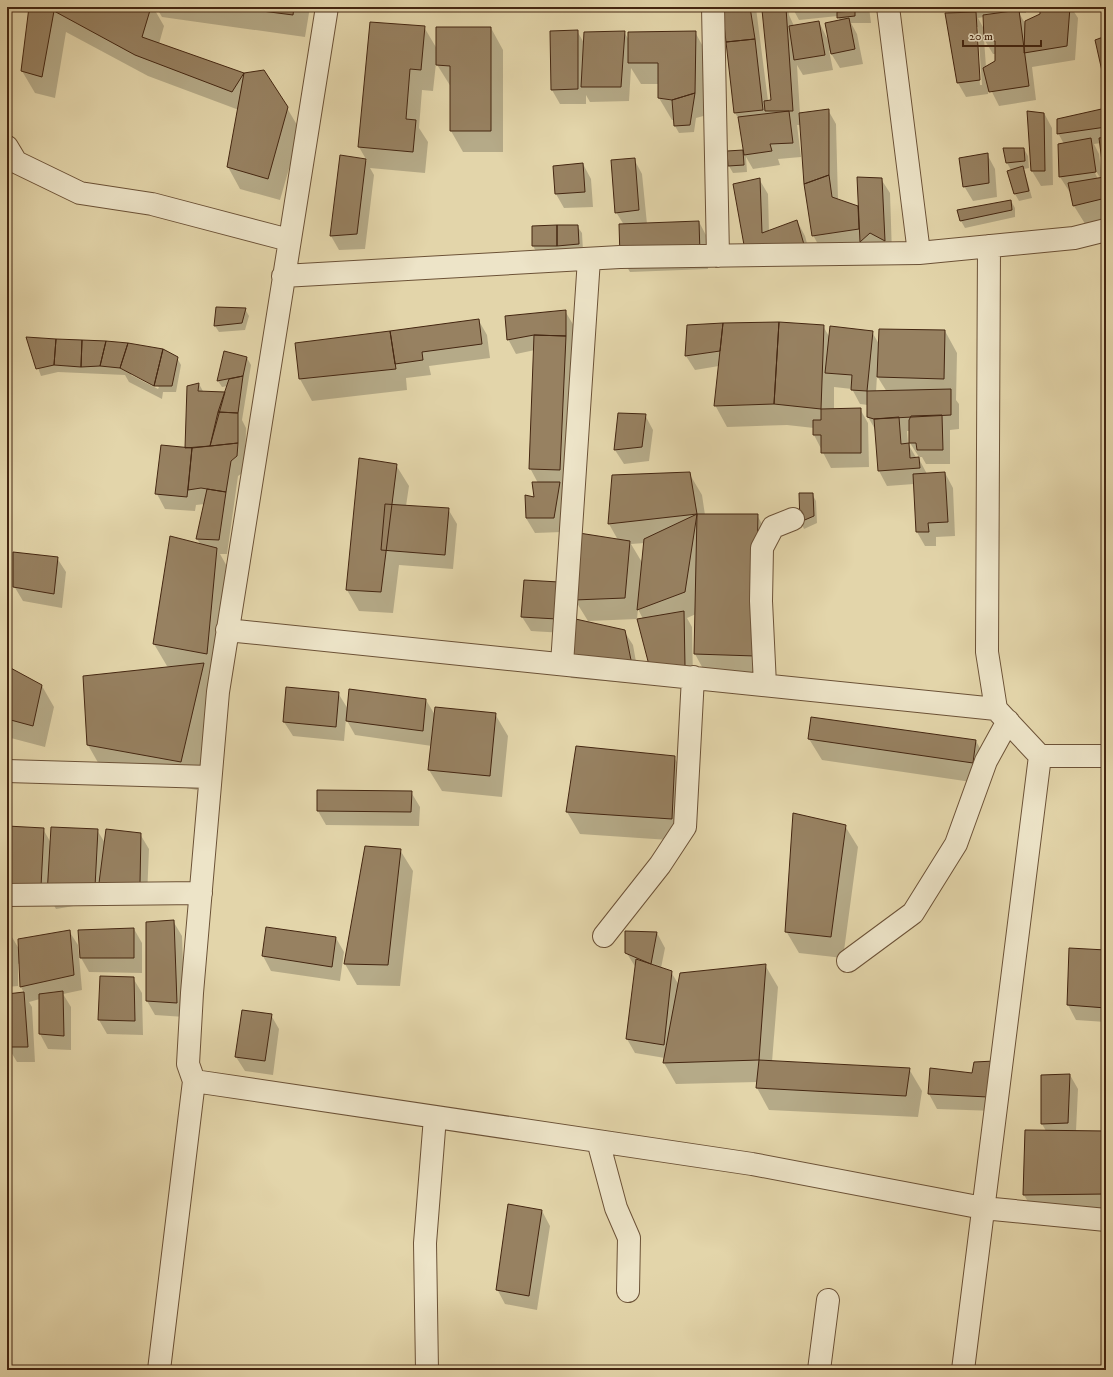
<svg xmlns="http://www.w3.org/2000/svg" width="1113" height="1377" viewBox="0 0 1113 1377" font-family="'IM FELL DW Pica',serif">
	<style>
		.shadow { fill: #0003; fill-rule: evenodd }
		.building { fill: #978161; stroke: #442611 }
		.lines { fill: none; stroke-linecap: round; stroke-linejoin: round }
		.minor-casing { stroke: #6c5237; stroke-width: 24 }
		.minor { stroke: #ede4c8; stroke-width: 22 }
	</style>
	<rect width="100%" height="100%" fill="#e3d5aa"/>
	<filter id="stains"><feTurbulence type="fractalNoise" baseFrequency=".005" numOctaves="4"/><feColorMatrix values="0 0 0 0 .2 0 0 0 0 .09 0 0 0 0 .02 0 0 0 .5 -.17"/></filter>
	<radialGradient id="worn" r=".72"><stop offset=".6" stop-color="#630" stop-opacity="0"/><stop offset="1" stop-color="#630" stop-opacity=".3"/></radialGradient>
	<path class="shadow" d="M30 7H153L164 26 159 44 244 74 287 108 300 130 280 200 240 189 228 167 239 110 148 76 66 32 55 98 35 93 22 71Z
		M156 7H310L305 37 162 17Z
		M723 7 756 8 768 101H773L764 12 761 7H788L789 15 794 26 819 22 828 40 840 21 838 16 799 20 792 7H842L846 13H848L845 7H869L871 23H851L857 34 863 64 840 68 829 50 833 70 803 75 797 65 800 114 828 110 836 124 838 200 859 208 881 179 890 193 892 254 821 250 813 235 801 125H797L801 157 778 159 780 165 753 169 746 157 747 172 733 173 729 166 742 151 745 156 740 121 735 113Z
		M945 7H1026V13H1019L1026 25 1041 15V7H1071L1078 18 1075 60 1032 67 1036 100 999 106 989 86 988 94 966 97 958 83 949 14ZM984 17V29L978 18ZM976 27H978L982 85H980ZM984 39 993 54H996V61L986 67Z
		M424 27 437 49 491 28 503 50V152H463L451 131V87L436 63 433 91 422 90 419 128 428 142 425 173 370 168 374 175 365 249 339 250 331 236 341 156 367 161 359 147Z
		M577 31 584 43 624 32 629 40 695 32 707 54V115L696 118 694 132 679 133 675 126 674 120H672L659 98V84H641L631 68 629 101 590 102 586 95V104H560L552 90Z
		M1106 109V222L1087 227 1074 206 1071 191H1069L1060 177 1064 144 1058 133ZM1101 143 1105 178H1102L1099 154 1094 144ZM1094 168 1101 179H1098L1093 169Z
		M1028 112 1044 113 1052 128 1053 185 1041 186 1032 171Z
		M1004 149H1024L1028 156 1029 168 1024 169 1032 198 1019 201 1015 194 1011 170 1007 163Z
		M987 154 995 169 997 197 973 201 964 186Z
		M634 159 642 174 647 224 699 222 707 237 708 269 630 272 621 257 624 225 616 212Z
		M583 164 591 179 593 207 564 208 556 194 554 167Z
		M759 179 768 194 769 232 797 221 805 236 808 247 754 259Z
		M1011 201 1015 208V217L965 228 961 221 959 211Z
		M577 226 582 233 583 251 537 253 533 246Z
		M245 309 249 316 245 330 219 332 215 326Z
		M565 311 574 326 562 532 535 533 526 518V496L535 498 538 483 530 468 535 350 516 354 508 339Z
		M479 321 487 335 490 358 429 366 431 375 406 378 407 390 312 401 300 379 296 344Z
		M688 326H823L830 338 872 332 879 344 945 331 957 353 956 400 959 404V429L950 430V464H926L922 457H919L910 443V431H907L908 444 917 459H919L927 474 945 473 953 488 955 536 936 537V546H925L917 532 914 484 887 486 879 471 876 431 868 417V405L860 404 852 389 834 387V409H860L868 423 869 467 831 468 814 435V428L787 425 727 427 715 405 719 366 695 370 686 356ZM877 376 887 392H876Z
		M27 338 177 358 181 365 176 392H163L162 399 129 382 125 375 58 372 41 376ZM131 372 159 387 158 389 131 375Z
		M225 352 247 358 251 365 242 420 246 428 245 471 238 476 227 554H220L229 570 219 675 209 673 220 692 197 790 104 773 88 745 174 667 167 666 154 644 201 545 197 539 205 504 196 505 195 511 165 509 157 494 186 449 188 386 199 384 204 393H224L228 386 222 387 218 381Z
		M645 415 653 430 649 461 624 464 615 450Z
		M396 465 409 486 406 506 448 509 457 524 453 569 399 565 393 613 359 611 347 590Z
		M689 473 702 495 705 515H757L769 537 767 677 707 676 695 654 696 614 687 618 692 627 693 680 643 619 638 609 637 619 588 621 575 600 618 540 609 524ZM645 543 643 564 631 544Z
		M812 494 816 501 817 523 804 529 801 522Z
		M57 558 66 572 62 608 23 601 14 586Z
		M558 583 564 633 531 631 522 617Z
		M624 631 633 645 640 684 571 678 563 664Z
		M7 667 42 686 54 707 45 747 7 737Z
		M338 693 348 709 426 700 435 715 495 714 508 736 502 797 442 791 429 770 432 746 355 735 346 719 344 741 293 736 284 722Z
		M809 739 976 741 988 763 985 784 822 760Z
		M577 747 674 757 686 778 684 841 580 834 567 812Z
		M411 792 420 807 419 826 326 825 318 811Z
		M845 826 858 847 843 958 799 953 786 931Z
		M7 827 43 829 51 843 97 830 105 843 140 834 149 849 147 897 103 901 56 909 49 896 7 895V909ZM109 882H145V884Z
		M400 850 413 871 400 986 357 985 345 964Z
		M173 921 182 936 185 1017 155 1015 147 1001Z
		M267 928 336 938 344 952 340 981 271 971 263 956Z
		M134 929 142 943V973L89 972 80 956Z
		M69 931 78 945 82 990 63 994 71 1007V1050L48 1049 40 1034V999L29 1002 32 1007 35 1062H17L8 1047 7 995 24 993 21 987 20 963 18 964V986L7 987V933L9 932 19 949Z
		M626 932 657 933 665 948 661 968 671 972 679 985 765 965 778 987 772 1062 909 1069 922 1091 918 1117 769 1110 757 1088V1082L676 1084 664 1063 665 1058 635 1053 627 1039 636 968 626 952Z
		M1070 949 1106 951V1022L1076 1020 1068 1005Z
		M133 978 142 993 143 1035 107 1034 99 1020Z
		M271 1015 279 1029 273 1075 245 1071 236 1057Z
		M931 1069 973 1074 996 1111 937 1109 929 1094Z
		M1070 1075 1078 1089 1076 1131 1106 1132V1215L1037 1217 1024 1195 1026 1131H1046L1042 1124Z
		M542 1211 550 1226 537 1310 505 1304 497 1289Z"/>
	<path class="building" d="M29 7H151L142 37 244 73 232 92 135 55 54 11 42 77 21 71Z
		M231 7H294L293 15Z
		M722 7H750L755 39 726 42Z
		M1040 7H1070L1067 46 1024 53 1025 21 1040 14Z
		M786 8 793 111H765L764 101 771 100 762 10Z
		M1019 10 1029 86 989 92 983 68 995 61V41L984 39 983 15Z
		M855 11V16L837 18V12Z
		M976 12 980 80 957 83 945 13Z
		M849 18 855 49 831 54 825 23Z
		M819 21 825 55 794 60 789 26Z
		M370 22 425 26 421 70 410 69 406 119 416 120 413 152 358 147Z
		M436 27H491V131H450V66L436 65Z
		M578 30V89L551 90 550 31Z
		M625 31 621 87H581L584 32Z
		M696 31 695 93 672 100 658 98V63H628V32Z
		M1106 36V81L1104 80 1095 40Z
		M755 39 763 110 734 113 726 42Z
		M264 70 288 107 268 179 227 167 244 73Z
		M695 93 690 125 674 126 672 100Z
		M1106 108V127L1057 134V119Z
		M829 109V175L804 184 799 113Z
		M789 111 793 143 770 144 772 151 744 155 738 117Z
		M1027 111 1044 113 1045 171H1031Z
		M1106 137V198L1073 206 1068 183 1104 177 1099 138Z
		M1091 138 1096 172 1059 177 1058 144Z
		M1003 148H1024L1025 161 1006 163Z
		M743 150 744 165 728 166 727 151Z
		M988 153 989 183 963 187 959 158Z
		M340 155 366 159 357 234 330 236Z
		M635 158 639 210 615 213 611 160Z
		M583 163 585 192 555 194 553 166Z
		M1023 166 1029 191 1014 194 1007 171Z
		M829 175 832 197 858 206 859 229 812 236 804 184Z
		M857 177 882 178 885 241 870 233 860 242Z
		M760 178 762 233 797 220 805 248 744 245 733 184Z
		M1011 200 1012 210 960 221 957 210Z
		M699 221 700 254 620 257 619 224Z
		M557 225H578L579 244 557 246Z
		M557 225V246H532V226Z
		M216 307 246 308 242 323 214 326Z
		M566 310V336L534 335 507 340 505 316Z
		M479 319 482 344 422 352 423 360 395 364 390 331Z
		M779 322 824 325 821 409 774 404Z
		M779 322 774 404 714 406 723 323Z
		M723 323 720 351 685 356 687 325Z
		M830 326 873 331 867 391 851 390 852 375 825 373Z
		M879 329 945 330 944 379 877 377Z
		M390 331 396 369 299 379 295 343Z
		M534 335 566 336 560 470 529 469Z
		M26 337 56 339 54 365 36 369Z
		M56 339 82 340 81 367 54 365Z
		M82 340 106 341 100 366 81 367Z
		M106 341 128 343 120 368 100 366Z
		M128 343 163 349 154 386 120 368Z
		M163 349 178 357 172 386H154Z
		M224 351 247 357 243 376 217 381Z
		M243 376 238 413 218 412 229 379Z
		M199 383 198 391 225 392 210 446 185 448 187 386Z
		M951 389V415L874 419 867 417V391Z
		M861 408V453H821V435H813V420H821V409Z
		M218 412 238 413V443L210 446Z
		M618 413 646 414 642 447 614 450Z
		M942 415 943 450H917L916 443H909V420L911 416Z
		M899 417 901 444 909 443 910 458 919 457 920 468 878 471 874 419Z
		M238 443 237 456 231 461 226 492 201 488 188 490 192 448Z
		M161 445 192 448 187 497 155 494Z
		M359 458 397 464 381 592 346 590Z
		M690 472 697 514 608 524 612 475Z
		M945 472 948 522 928 523 929 532H916L913 474Z
		M532 482H560L554 518H526L525 495 534 497Z
		M207 489 226 492 219 540 196 539Z
		M799 493H813L814 516 800 522Z
		M385 504 449 508 445 555 381 550Z
		M697 514H758L755 656 694 654Z
		M697 514 685 592 637 610 644 539Z
		M579 533 630 541 625 598 574 600Z
		M170 536 217 548 207 654 153 644Z
		M13 552 58 557 54 594 13 587Z
		M524 580 559 582 557 619 521 617Z
		M684 611 685 666 649 665 637 619Z
		M571 618 625 630 633 670 562 664Z
		M204 663 181 762 87 745 83 676Z
		M7 666 42 685 33 726 7 719Z
		M286 687 339 692 336 727 283 722Z
		M349 689 426 699 423 731 346 721Z
		M435 707 496 713 490 776 428 770Z
		M811 717 976 740 973 763 808 739Z
		M576 746 675 756 672 819 566 812Z
		M317 790 412 791 411 812 317 811Z
		M793 813 846 825 831 937 785 932Z
		M7 826 44 828 41 887H7Z
		M51 827 98 829 95 887 47 895Z
		M106 829 141 833 140 883H99Z
		M365 846 401 849 388 965 344 964Z
		M174 920 177 1003 146 1001V922Z
		M266 927 336 937 332 967 262 956Z
		M134 928V958H80L78 930Z
		M70 930 74 975 20 987 18 939Z
		M10 931 11 971 7 972V932Z
		M625 931 657 932 651 964 625 953Z
		M1069 948 1106 950V1008L1067 1005Z
		M636 959 672 971 664 1045 626 1039Z
		M766 964 759 1060 663 1063 680 973Z
		M100 976 134 977 135 1021 98 1020Z
		M63 991 64 1036 39 1034V994Z
		M24 992 28 1047H7V994Z
		M242 1010 272 1014 265 1061 235 1057Z
		M759 1060 910 1068 906 1096 756 1088Z
		M995 1061 988 1097 928 1094 930 1068 972 1073 974 1062Z
		M1070 1074 1068 1123 1041 1124V1075Z
		M1025 1130 1106 1131V1194L1023 1195Z
		M508 1204 542 1210 529 1296 496 1290Z"/>
	<g class="lines">
		<g class="minor-casing">
			<path id="minor" d="M713 7 718 256
				M888 7 919 253
				M7 147 16 162 80 193 152 204 289 240
				M283 276 620 257 919 253 1074 238 1106 230
				M227 630 996 709
				M562 664 589 259
				M765 685 761 601 762 548 773 527 793 519
				M1040 756H1106
				M7 771 210 777
				M7 895 201 893
				M604 936 660 865 685 827 693 677
				M848 961 913 913 956 844 986 761 1008 721
				M194 1081 752 1164 983 1208 1106 1220
				M598 1141 616 1208 629 1238 628 1291
				M159 1370 194 1081 188 1064 192 993 218 692 327 7
				M427 1370 425 1243 435 1117
				M819 1370 828 1300
				M963 1370 1040 756 996 709 987 652 989 246"/>
		</g>
		<use href="#minor" class="minor"/>
	</g>
	<rect width="1113" height="1377" fill="none" stroke="#e3d5aa" stroke-width="24"/>
	<rect x="8" y="8" width="1097" height="1361" fill="none" stroke="#442611" stroke-width="2"/>
	<rect x="12" y="12" width="1089" height="1353" fill="none" stroke="#442611"/>
	<path d="M963 40v6h78v-6" fill="none" stroke="#442611" stroke-width="2"/>
	<text x="969" y="40" font-size="12" fill="#442611" stroke="#ede4c8" stroke-width="3" paint-order="stroke">20 m</text>
	<rect width="100%" height="100%" filter="url(#stains)"/>
	<rect width="100%" height="100%" fill="url(#worn)"/>
</svg>
